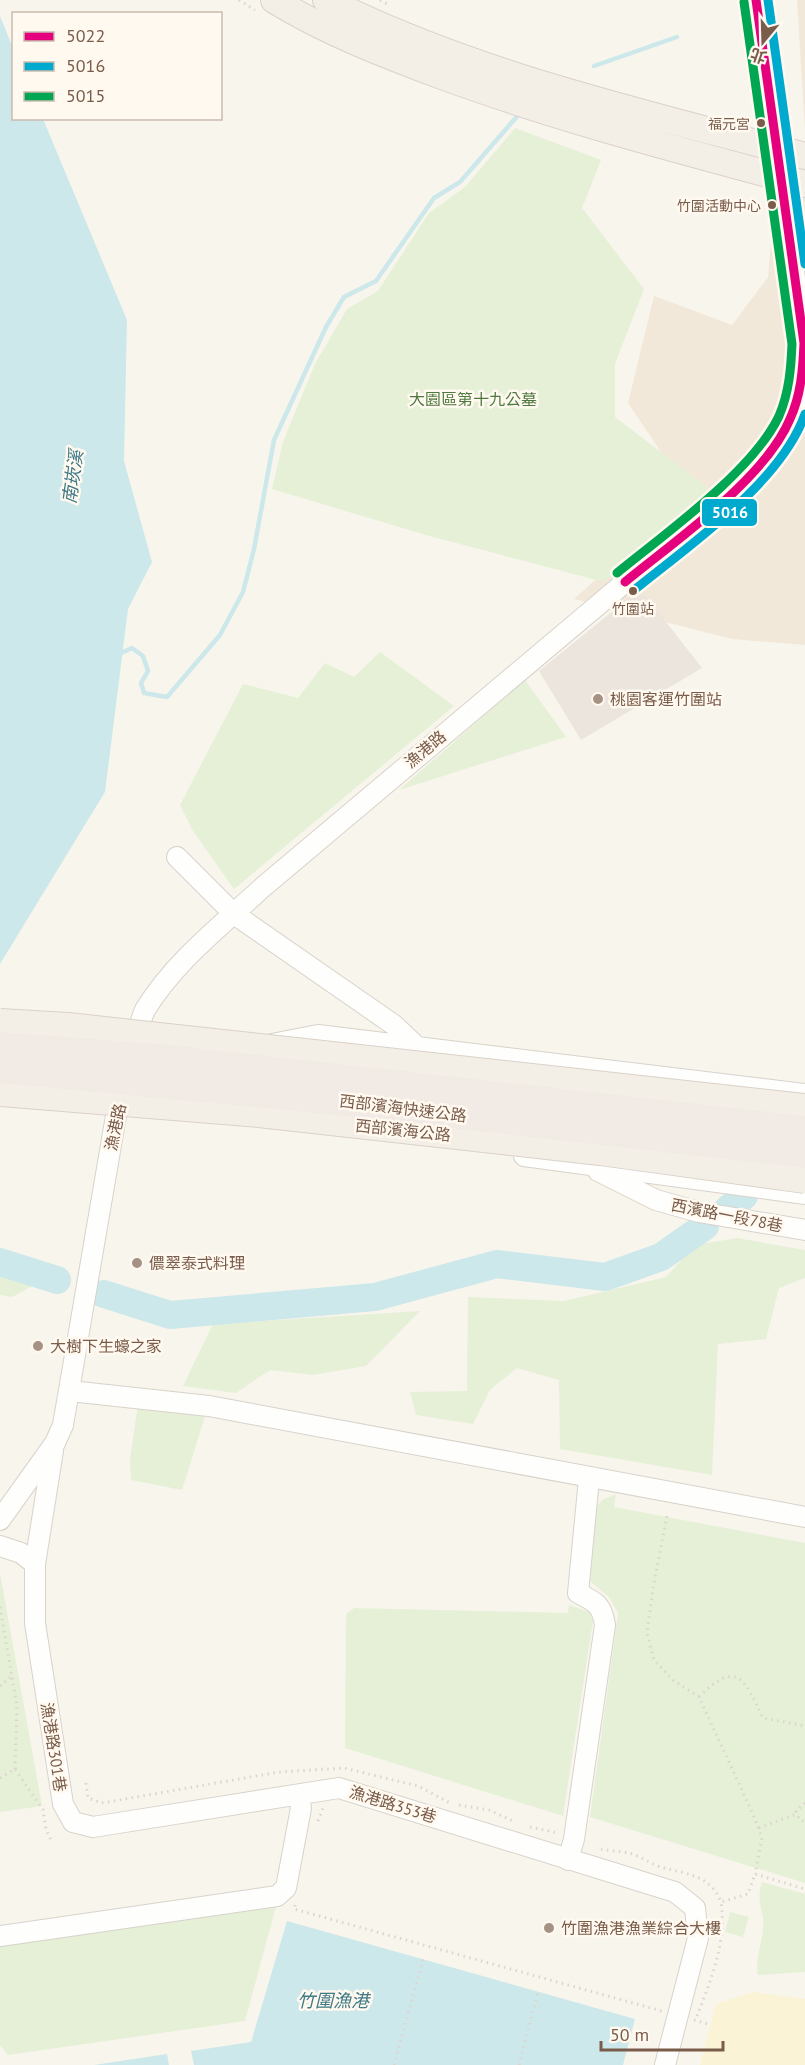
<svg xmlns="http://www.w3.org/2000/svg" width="805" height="2065" viewBox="0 0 805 2065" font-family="'PT Sans','Noto Sans TC',sans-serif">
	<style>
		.residential { fill: #f2e8da }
		.industrial { fill: #ebe5de }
		.green { fill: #e5f0d7 }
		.sand { fill: #fbf3d5 }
		.water { fill: #cde8ea }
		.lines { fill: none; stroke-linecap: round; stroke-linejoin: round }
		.stream { stroke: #cde8ea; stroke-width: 4.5 }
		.river { stroke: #cde8ea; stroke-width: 28 }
		.minor-casing { stroke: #d8d2cb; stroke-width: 22 }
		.major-casing { stroke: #dad1ca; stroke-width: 28 }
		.path { stroke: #dcd5ce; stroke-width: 3; stroke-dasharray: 1.5 4.5; stroke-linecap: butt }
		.minor { stroke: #fefefc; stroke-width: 20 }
		.major { stroke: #f4efe6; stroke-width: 26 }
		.major-bridge-casing { stroke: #dad1ca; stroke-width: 28; stroke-linecap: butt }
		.highway-bridge-casing { stroke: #dad1ca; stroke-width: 31; stroke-linecap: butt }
		.major-bridge { stroke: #f4efe6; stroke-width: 26 }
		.highway-bridge { stroke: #f2eae5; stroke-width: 28 }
		.bus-1-casing { stroke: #fff9f0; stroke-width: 14 }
		.bus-2-casing { stroke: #fff9f0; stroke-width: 14 }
		.bus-3-casing { stroke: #fff9f0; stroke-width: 14 }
		.bus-1 { stroke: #e5007d; stroke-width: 9 }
		.bus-2 { stroke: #00a9ce; stroke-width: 9 }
		.bus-3 { stroke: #00a651; stroke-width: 9 }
		.bus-dot { fill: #7a5c4a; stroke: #fff9f0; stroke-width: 2 }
		.poi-dot { fill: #a69283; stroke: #fff9f0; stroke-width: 2 }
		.labels { text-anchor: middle; stroke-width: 5; stroke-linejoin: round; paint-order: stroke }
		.bus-label { font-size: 14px; fill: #7a5c4a; stroke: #fff9f0; text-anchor: end }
		.park-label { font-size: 16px; fill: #4f7a3f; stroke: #fff9f0 }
		.poi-label { font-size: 16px; fill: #7a5c4a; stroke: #fff9f0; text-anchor: start }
		.street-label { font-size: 16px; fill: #7a5c4a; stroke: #fff9f0 }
		.water-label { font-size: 18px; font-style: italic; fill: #3f7a87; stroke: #fff9f0 }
		.line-badge { stroke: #fff9f0; stroke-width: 2 }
		.badge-label { font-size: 16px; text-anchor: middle; font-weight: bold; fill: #fff }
	</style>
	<rect width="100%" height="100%" fill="#f8f5ed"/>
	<path class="residential" d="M797 0H805V130Z
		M776 189 805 197V645L732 639 574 599 674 509 661 452 628 403 654 296 732 325 768 277Z"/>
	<path class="industrial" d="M640 589 702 668 581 740 539 671Z"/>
	<path class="green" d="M515 128 601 160 582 208 644 289 615 364V417L712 491 604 582 426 535 272 489 283 442 315 364 347 309 378 291 429 213 465 187Z
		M380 652 454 706 234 889 193 831 180 805 243 684 298 698 325 663 354 677Z
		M525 680 566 737 399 790Z
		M737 1238 805 1250V1278L779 1288 766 1339 718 1344 712 1475 560 1449 559 1380 517 1368 490 1390 473 1424 416 1415 410 1392 467 1391 468 1297 564 1301 666 1277 695 1245Z
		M0 1271 38 1283 12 1297 0 1295Z
		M420 1311 366 1366 313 1375 270 1370 236 1393 183 1386 213 1324Z
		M138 1405 206 1413 182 1490 131 1480 130 1459Z
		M616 1494 614 1507 805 1543V1883L590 1817 618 1613 609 1597 590 1581 596 1508 602 1500Z
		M0 1573 42 1806 0 1812Z
		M569 1605 589 1612 593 1621 563 1816 345 1748 346 1614 354 1608 568 1613Z
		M762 1882 805 1894V1972L758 1975C755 1958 762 1944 763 1928 765 1909 755 1906 762 1882Z
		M278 1899 245 2021 8 2055 0 2045V1941Z
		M730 1912 749 1917 743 1937 725 1932Z"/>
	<path class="sand" d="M752 1992 805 1999V2065H700L716 2004Z"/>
	<path class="water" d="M0 16 13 48 14 118 43 119 127 320 124 461 152 562 128 609 105 792 0 964Z
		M287 1921 635 2019 623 2065H194L191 2051 251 2042Z
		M167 2054 169 2065H94Z"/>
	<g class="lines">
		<path class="stream" d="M594 66 677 37
			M117 655 132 648 143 656 148 671 141 683 144 693 167 697 220 635 243 592 254 549 274 440 326 327 344 297 376 281 434 198 460 182 520 113"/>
		<path class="river" d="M727 1210 744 1196
			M0 1262 57 1280
			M104 1294 170 1315 375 1297 497 1264 605 1277 661 1257 705 1226"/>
		<g class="minor-casing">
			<path id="minor" d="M177 857 234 914 394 1025 414 1044
				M272 1044 318 1035 805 1094
				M135 1045C138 1034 140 1020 145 1010 174 962 222 925 263 887L756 472C791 431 805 397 804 343L756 0
				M524 1156 805 1194
				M598 1171 656 1200 699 1212 805 1230
				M70 1391 209 1406 805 1517
				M53 1451 35 1564V1623L63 1804 73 1822 93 1827 339 1788 675 1892 695 1908 698 1938 665 2065
				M0 1520 55 1443 63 1425 116 1116 122 1091
				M0 1546 21 1553 35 1564
				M568 1860 574 1839 605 1625C602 1605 596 1602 578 1593L589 1479
				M0 1936 277 1896 286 1888 301 1808 299 1795"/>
		</g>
		<g class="major-casing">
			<path id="major" d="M274 0C326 32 383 54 439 75 559 119 682 151 805 184
				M326 0C478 76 643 112 805 156"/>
		</g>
		<path class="path" d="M239 0 255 10
			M380 0 389 5
			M667 1516 653 1588 647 1633 654 1660 673 1680 699 1697 752 1812 762 1838 755 1874
			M0 1607 17 1706 15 1769
			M0 1686 12 1676
			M699 1697C737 1658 745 1680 763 1718L805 1726
			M0 1778 15 1769 43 1810 46 1830 52 1842
			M86 1783 88 1798 102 1803 279 1772 344 1768 418 1786 450 1803
			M805 1803 796 1811 799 1819 805 1822
			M459 1805 489 1810 515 1822
			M318 1821 323 1808
			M530 1827 559 1833
			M759 1828 796 1814
			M601 1849C610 1851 620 1851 629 1853 641 1856 652 1865 664 1868 688 1874 711 1876 721 1902L748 1894 755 1874 805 1889
			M295 1905 294 1909 662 2011
			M697 2016C711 1980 727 1941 721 1902
			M694 2020 711 2025
			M394 2065 423 1959
			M519 2065 538 1992"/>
		<use href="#minor" class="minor"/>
		<use href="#major" class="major"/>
		<g class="major-bridge-casing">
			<path id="major-bridge" d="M0 1022 68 1026 805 1107
				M0 1093 259 1114 600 1152 805 1180"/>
		</g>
		<g class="highway-bridge-casing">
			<path id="highway-bridge" d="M0 1046 159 1058 805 1130
				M0 1069 338 1101 805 1154"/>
		</g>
		<use href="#major-bridge" class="major-bridge"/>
		<use href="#highway-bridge" class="highway-bridge"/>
		<g class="bus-1-casing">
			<path id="bus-1" d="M625 582C676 540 765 479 790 419 801 395 803 369 804 343L756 0"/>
		</g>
		<g class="bus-2-casing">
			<path id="bus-2" d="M768 0 805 264
				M633 591C688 546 781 483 805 414"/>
		</g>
		<g class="bus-3-casing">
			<path id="bus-3" d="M617 573C666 533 753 471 779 416 789 393 791 368 792 344L744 2"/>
		</g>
		<use href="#bus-1" class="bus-1"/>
		<use href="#bus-2" class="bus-2"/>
		<use href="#bus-3" class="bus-3"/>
	</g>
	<g class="bus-dot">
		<circle cx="761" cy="123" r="5"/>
		<circle cx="772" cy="205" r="5"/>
		<circle cx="633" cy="591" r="5"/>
	</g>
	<g class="poi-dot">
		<circle cx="598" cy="699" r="6"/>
		<circle cx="137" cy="1263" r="6"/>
		<circle cx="38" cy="1346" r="6"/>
		<circle cx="549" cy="1928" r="6"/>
	</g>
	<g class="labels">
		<g class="bus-label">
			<text x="750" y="129">福元宮</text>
			<text x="761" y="211">竹圍活動中心</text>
			<text x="633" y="614" text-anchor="middle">竹圍站</text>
		</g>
		<g class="park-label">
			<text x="473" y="405">大園區第十九公墓</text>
		</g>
		<g class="poi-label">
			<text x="610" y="705">桃園客運竹圍站</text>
			<text x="149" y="1269">儂翠泰式料理</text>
			<text x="50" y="1352">大樹下生蠔之家</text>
			<text x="561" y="1934">竹圍漁港漁業綜合大樓</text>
		</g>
		<g class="street-label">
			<text transform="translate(425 749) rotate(-40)" y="6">漁港路</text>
			<text transform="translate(403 1108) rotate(7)" y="6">西部濱海快速公路</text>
			<text transform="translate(115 1127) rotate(-78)" y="6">漁港路</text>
			<text transform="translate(403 1130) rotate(6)" y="6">西部濱海公路</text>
			<text transform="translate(727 1215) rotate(11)" y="6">西濱路一段78巷</text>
			<text transform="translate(54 1747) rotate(81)" y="6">漁港路301巷</text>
			<text transform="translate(393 1804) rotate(17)" y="6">漁港路353巷</text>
		</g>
		<g class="water-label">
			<text transform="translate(73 477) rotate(-82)" y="6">南崁溪</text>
			<text x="333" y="2007">竹圍漁港</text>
		</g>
	</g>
	<rect class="line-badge" x="701" y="498" width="57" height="29" rx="6" fill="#00a9ce"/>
	<g class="badge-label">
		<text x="730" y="518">5016</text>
	</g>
	<rect x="12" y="12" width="210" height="108" fill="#fff9f0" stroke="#cabaae" stroke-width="1.5"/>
	<rect x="24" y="32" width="30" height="9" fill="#e5007d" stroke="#cabaae" stroke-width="1.5"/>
	<text x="66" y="42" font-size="18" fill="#7a5c4a">5022</text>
	<rect x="24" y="62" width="30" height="9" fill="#00a9ce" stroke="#cabaae" stroke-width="1.5"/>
	<text x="66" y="72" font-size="18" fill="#7a5c4a">5016</text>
	<rect x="24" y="92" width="30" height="9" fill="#00a651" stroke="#cabaae" stroke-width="1.5"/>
	<text x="66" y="102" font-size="18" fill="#7a5c4a">5015</text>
	<g transform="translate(763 42) rotate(199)" stroke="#fff9f0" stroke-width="4.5" paint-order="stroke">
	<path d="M0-4.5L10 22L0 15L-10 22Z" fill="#7a5c4a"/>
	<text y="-9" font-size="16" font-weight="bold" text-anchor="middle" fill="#7a5c4a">北</text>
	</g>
	<path d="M601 2041v9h122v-9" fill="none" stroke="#7a5c4a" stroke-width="3"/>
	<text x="610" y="2041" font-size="18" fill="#7a5c4a" stroke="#fff9f0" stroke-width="4.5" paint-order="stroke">50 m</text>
</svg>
